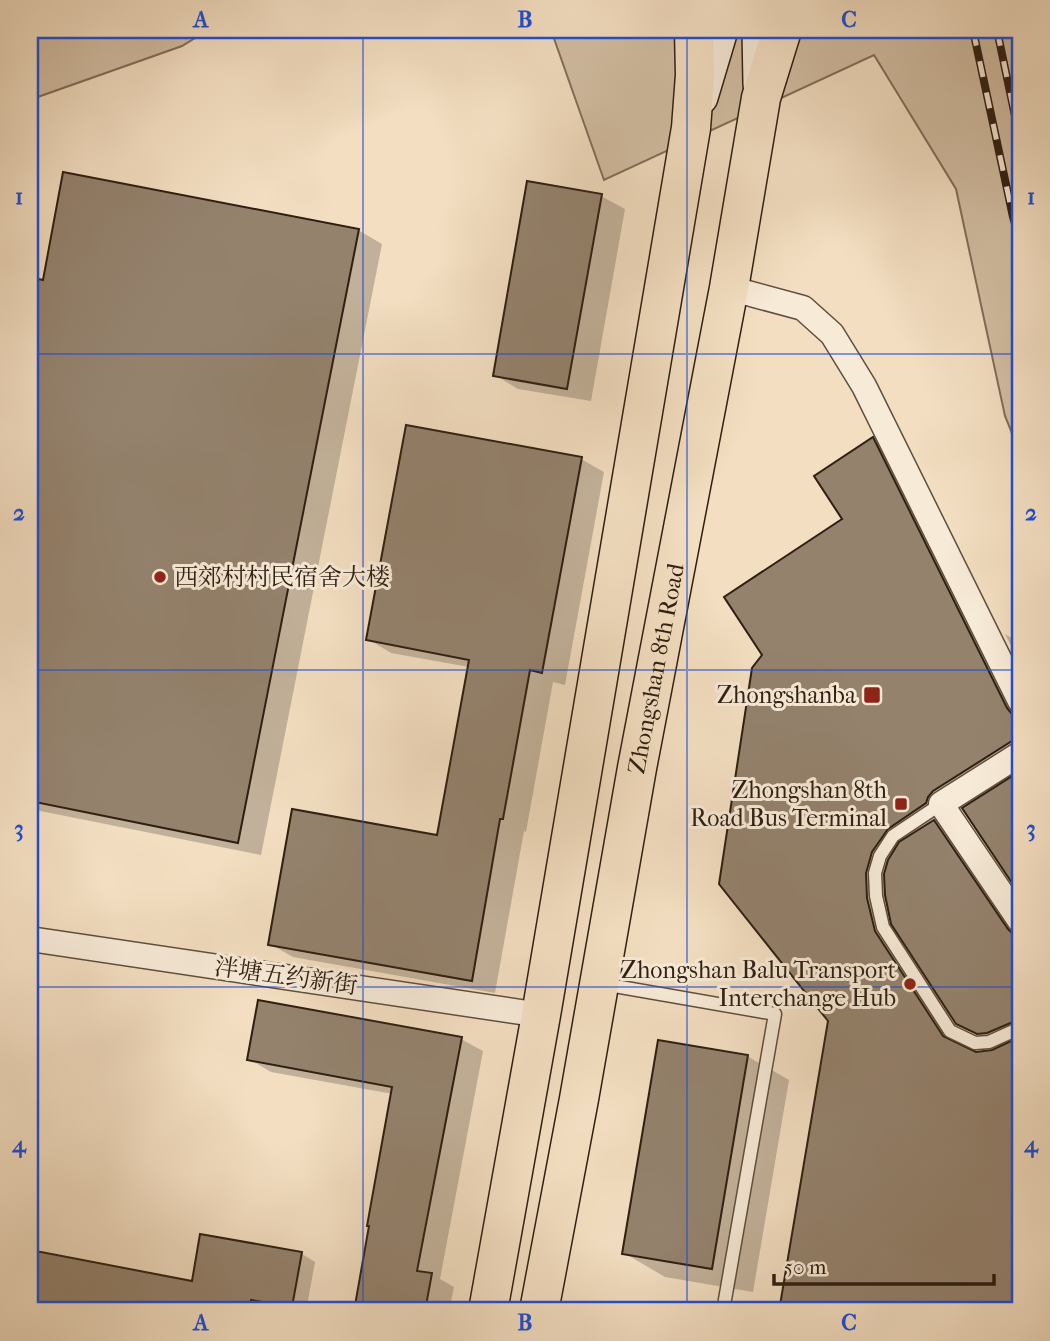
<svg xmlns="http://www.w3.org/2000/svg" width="1050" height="1341" viewBox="0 0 1050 1341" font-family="'IM FELL French Canon','Noto Serif SC',serif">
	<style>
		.green { fill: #d2bea3; stroke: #806e5a; stroke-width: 2 }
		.shadow { fill: #0003; fill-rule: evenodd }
		.building { fill: #94826d; stroke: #2e1f12; stroke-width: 2 }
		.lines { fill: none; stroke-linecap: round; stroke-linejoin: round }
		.lane-casing { stroke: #5f4f3e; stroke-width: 15 }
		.street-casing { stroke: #5f4f3e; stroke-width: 27 }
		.secondary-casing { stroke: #2e1f12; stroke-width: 38 }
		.primary-casing { stroke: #2e1f12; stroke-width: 41 }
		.lane { stroke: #f7ead7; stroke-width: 12 }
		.street { stroke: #f7ead7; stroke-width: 24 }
		.secondary { stroke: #f7ead7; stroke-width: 35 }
		.primary { stroke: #f3dec1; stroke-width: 38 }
		.rail-casing { stroke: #2e1f12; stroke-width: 8 }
		.rail { stroke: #f7ead7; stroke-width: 5; stroke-dasharray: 16; stroke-linecap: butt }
		.grid { fill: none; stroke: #1d4ed8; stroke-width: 2; stroke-opacity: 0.55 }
		.poi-dot { fill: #8f2418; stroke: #f7ead7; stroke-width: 2.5 }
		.labels { text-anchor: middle; stroke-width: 6; stroke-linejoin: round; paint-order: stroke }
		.poi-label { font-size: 24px; fill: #2e1f12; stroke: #f7ead7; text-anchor: end }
		.street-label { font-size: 24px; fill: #2e1f12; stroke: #f7ead7 }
		.neatline { fill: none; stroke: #1d4ed8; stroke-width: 2.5 }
		.grid-label { font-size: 23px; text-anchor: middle; font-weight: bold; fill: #1d4ed8 }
	</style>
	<rect width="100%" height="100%" fill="#f3dec1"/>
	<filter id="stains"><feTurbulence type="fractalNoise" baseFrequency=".00286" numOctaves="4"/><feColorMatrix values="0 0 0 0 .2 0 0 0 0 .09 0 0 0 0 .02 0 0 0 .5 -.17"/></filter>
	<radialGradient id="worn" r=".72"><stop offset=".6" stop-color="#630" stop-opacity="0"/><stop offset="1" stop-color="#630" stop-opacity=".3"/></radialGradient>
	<path class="green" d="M30 30H208L182 46 35 98 30 102Z
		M551 30H1020V453L1005 416 956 189 874 55 604 180Z"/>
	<path class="shadow" d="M601 196 625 209 591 401 518 389 495 375Z
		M358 230 382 244 261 855 30 809V332L39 282Z
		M873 439 902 456 1020 695V892L963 807 957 813 1020 923V1311H780L830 1020 844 519ZM901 936 957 1023 1002 1047 990 1052 971 1053 903 947Z
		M581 459 604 472 565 685 553 682 526 832 524 831 495 993 293 957 270 944 438 837 469 667 391 653 368 639Z
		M1005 634 1020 643V664Z
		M461 1039 483 1051 440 1279 454 1287 449 1311H356L393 1094 271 1072 249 1059Z
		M747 1056 789 1080 753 1292 665 1277 624 1253Z
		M202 1236 302 1254 315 1262 306 1311H294L253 1304 252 1311H30V1252L194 1283Z"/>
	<path class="building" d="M63 172 359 229 238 843 30 801V322L38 279 43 280Z
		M527 181 602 194 567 389 493 376Z
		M406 425 582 457 542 673 530 670 503 819H500L472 981 268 945 292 809 437 835 469 660 366 640Z
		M873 437 1007 708 1012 714 1020 716V739L1012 741 933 791 928 797 926 803 888 829 872 852 866 873 867 898 875 931 943 1036 976 1052 992 1050 1020 1037V1311H779L828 1021 719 884 752 668 762 655 724 597 842 519 814 476Z
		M1020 771V895L962 808Z
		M934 820 1008 929 1013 934 1020 936V1019L987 1033 977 1034 956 1024 891 924 885 895 884 874 888 860 899 842Z
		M258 1000 462 1037 417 1271 432 1273 425 1311H354L369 1226H367L392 1087 247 1060Z
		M658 1040 748 1055 712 1269 622 1254Z
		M200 1234 302 1252 292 1307 251 1300 250 1311H30V1251L41 1252 192 1281Z"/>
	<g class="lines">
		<g class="lane-casing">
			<path id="lane" d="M941 804 893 836 880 856 875 873 876 896 883 927 950 1031 975 1043 989 1042 1020 1028
				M603 984 775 1014 723 1311"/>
		</g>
		<g class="street-casing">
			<path id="street" d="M729 288 803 308 832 334 864 386 1020 701
				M1020 754 941 804 1020 921
				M30 939 541 1015"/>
		</g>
		<g class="secondary-casing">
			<path id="secondary" d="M760 30 761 84
				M700 97 720 30"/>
		</g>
		<g class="primary-casing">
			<g id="primary">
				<path d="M488 1311 541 1015 691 128 695 75 694 30"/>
				<path id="s1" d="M539 1311 579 1099 637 768 729 288 761 98 782 30"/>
			</g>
		</g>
		<use href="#lane" class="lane"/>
		<use href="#street" class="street"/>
		<use href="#secondary" class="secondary"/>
		<use href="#primary" class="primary"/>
		<g class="rail-casing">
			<path id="rail" d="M973 30 1013 217 1020 241
				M997 30 1020 140"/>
		</g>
		<use href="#rail" class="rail"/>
	</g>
	<path class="grid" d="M363 30V1311M687 30V1311M30 354H1020M30 670H1020M30 987H1020"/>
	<g class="poi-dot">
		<circle cx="160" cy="577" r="7"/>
		<rect x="863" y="686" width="18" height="18" rx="3.5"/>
		<rect x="894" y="797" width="14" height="14" rx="3.5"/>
		<circle cx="910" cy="984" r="7"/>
	</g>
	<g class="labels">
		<g class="poi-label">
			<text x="174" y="585" text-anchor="start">西郊村村民宿舍大楼</text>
			<text x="856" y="703">Zhongshanba</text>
			<text x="887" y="798">Zhongshan 8th<tspan x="887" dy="28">Road Bus Terminal</tspan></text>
			<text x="896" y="978">Zhongshan Balu Transport<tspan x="896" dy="28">Interchange Hub</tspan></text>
		</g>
		<g class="street-label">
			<text dy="8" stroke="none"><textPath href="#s1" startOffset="653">Zhongshan 8th Road</textPath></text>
			<text transform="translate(286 976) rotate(8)" y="8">泮塘五约新街</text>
		</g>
	</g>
	<rect width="1050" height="1341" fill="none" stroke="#f3dec1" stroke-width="77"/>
	<path d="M774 1274v10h220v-10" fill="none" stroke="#2e1f12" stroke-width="3.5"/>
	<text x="784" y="1274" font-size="21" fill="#2e1f12" stroke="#f7ead7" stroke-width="5" paint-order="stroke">50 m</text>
	<rect x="38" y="38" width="974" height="1264" class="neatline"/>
	<g class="grid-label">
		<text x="201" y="27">A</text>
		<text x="525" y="27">B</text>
		<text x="849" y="27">C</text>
		<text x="19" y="204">1</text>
		<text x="1031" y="204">1</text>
		<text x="19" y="520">2</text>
		<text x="1031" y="520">2</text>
		<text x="19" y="836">3</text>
		<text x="1031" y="836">3</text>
		<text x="19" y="1152">4</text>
		<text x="1031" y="1152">4</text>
		<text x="201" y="1330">A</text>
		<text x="525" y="1330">B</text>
		<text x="849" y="1330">C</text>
	</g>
	<rect width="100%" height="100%" filter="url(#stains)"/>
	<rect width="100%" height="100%" fill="url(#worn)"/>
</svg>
